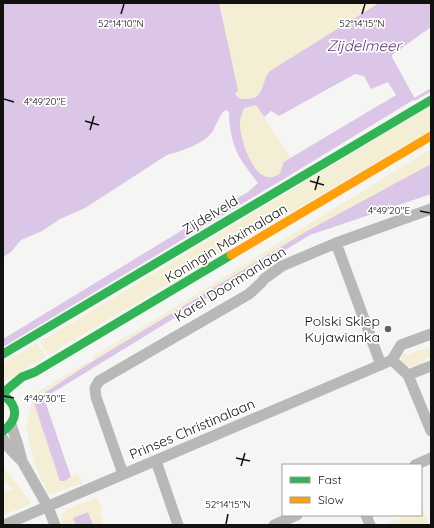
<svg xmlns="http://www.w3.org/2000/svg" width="434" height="528" viewBox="0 0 434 528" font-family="Quicksand,sans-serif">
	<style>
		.green { fill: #f3eed4 }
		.water { fill: #dcc6e8; fill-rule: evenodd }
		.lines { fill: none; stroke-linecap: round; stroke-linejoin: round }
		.stream { stroke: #dcc6e8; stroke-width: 3 }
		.street { stroke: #b8b8b8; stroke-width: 11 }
		.fast { stroke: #30b455; stroke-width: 9 }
		.slow { stroke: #ff9f0a; stroke-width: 9 }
		.ticks { fill: none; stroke: #111110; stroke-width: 1.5 }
		.poi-dot { fill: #61615f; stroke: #fff; stroke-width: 1.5 }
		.labels { text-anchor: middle; stroke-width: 3.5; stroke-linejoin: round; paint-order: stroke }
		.street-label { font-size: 14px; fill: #111110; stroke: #fff }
		.poi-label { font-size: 14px; fill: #111110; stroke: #fff; text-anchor: end }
		.water-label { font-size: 15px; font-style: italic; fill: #5f3774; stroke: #fff }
		.ticks-label { font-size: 10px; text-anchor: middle; fill: #111110; stroke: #fff; stroke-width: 3.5; stroke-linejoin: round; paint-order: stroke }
	</style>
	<rect width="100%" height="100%" fill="#f5f5f3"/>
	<path class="green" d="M219 3H379L268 74C265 81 262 95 253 98 250 99 244 99 240 99L235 94 238 89Z
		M255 104 291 158 283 163 280 174C277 175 273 178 268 177 252 177 239 136 240 123 240 118 243 112 244 108Z
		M431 106V130L48 355 40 342Z
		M431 149V164L307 231 94 361 92 357 215 283 301 229Z
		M37 343 46 357 3 382V363Z
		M431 347V357L425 359 423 365 416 367H407L402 362 401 352 407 355Z
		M89 361 90 363 38 397 65 481 78 474 83 484 70 487 52 494 48 493 47 491 35 465 28 436 27 425 33 398 34 394Z
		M3 467 30 501 29 505 3 515V490L5 491 15 489 10 487 3 480Z
		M97 497 102 510 99 511 104 525H93L88 512 73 518 76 525H63C60 518 61 515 66 510Z
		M422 508 429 525H385L407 515H421Z"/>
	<path class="water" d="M3 3H219L238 90 235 94 240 99C244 99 250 99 254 98 264 94 263 78 270 71L379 3H431V27L392 55V57L415 99 287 177 3 347V339L184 229 248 192 258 183C253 176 248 170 243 163 233 148 229 130 229 112L226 110C219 114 217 124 213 131 204 144 182 151 167 155L85 208 60 219 42 231 21 240 11 252 3 257ZM355 74 364 76 371 89 388 82 396 95 287 160 283 163 280 174C277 175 273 178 268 177 252 176 239 137 240 123 240 118 243 112 244 108L256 105 264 117 271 111 279 116Z
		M431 164V194L387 209 310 235 44 398 71 477 65 481H60L34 403 38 397 90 363 307 231Z
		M88 512 93 525H76L73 518Z"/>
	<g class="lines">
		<path class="stream" d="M415 99 431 90"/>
		<path class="street" d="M336 243 381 365
			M392 360 408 375 431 431
			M408 375 431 366
			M11 425 17 442 22 461 48 507 55 525
			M3 439 11 450 22 461
			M156 461 178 525
			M415 465 431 458
			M123 474 96 397 95 388 99 381 249 294 261 283 264 279 282 266 336 243 431 209
			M366 515 370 525
			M4 525 392 360 401 345 431 334
			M274 525 297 515"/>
		<path class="fast" d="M3 354 431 100
			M3 393 22 377 35 372 231 255
			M3 395C19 406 18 420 3 431"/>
		<path class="slow" d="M231 255 431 136"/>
	</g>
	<path class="ticks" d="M121 14 124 4M362 14 365 4M4 99 14 102M85 121 99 125M90 130 94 116M310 181 324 185M315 190 319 176M420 211 430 213M4 396 14 398M236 458 250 461M241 466 245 453M226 524 228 514"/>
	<circle class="poi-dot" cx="388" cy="329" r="4"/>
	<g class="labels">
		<g class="street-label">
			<text transform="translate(210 215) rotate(-31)" y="5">Zijdelveld</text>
			<text transform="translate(226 243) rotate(-31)" y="5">Koningin Máximalaan</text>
			<text transform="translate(230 284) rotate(-32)" y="5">Karel Doormanlaan</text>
			<text transform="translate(192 429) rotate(-23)" y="5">Prinses Christinalaan</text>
		</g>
		<g class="poi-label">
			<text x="380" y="326">Polski Sklep<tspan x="380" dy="16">Kujawianka</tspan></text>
		</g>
		<g class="water-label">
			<text x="364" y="51">Zijdelmeer</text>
		</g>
	</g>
	<g class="ticks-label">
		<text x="121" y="27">52°14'10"N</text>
		<text x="362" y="27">52°14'15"N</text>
		<text x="45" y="105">4°49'20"E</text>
		<text x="389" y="214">4°49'20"E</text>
		<text x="45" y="402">4°49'30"E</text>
		<text x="228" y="508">52°14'15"N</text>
	</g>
	<rect width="434" height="528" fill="none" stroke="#111110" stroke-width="8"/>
	<rect x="282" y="464" width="140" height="52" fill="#ffffff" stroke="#a0a09f"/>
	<rect x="290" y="477" width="20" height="6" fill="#30b455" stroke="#a0a09f"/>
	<text x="318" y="484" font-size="12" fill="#111110">Fast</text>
	<rect x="290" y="497" width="20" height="6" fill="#ff9f0a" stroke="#a0a09f"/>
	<text x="318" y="504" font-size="12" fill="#111110">Slow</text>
</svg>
